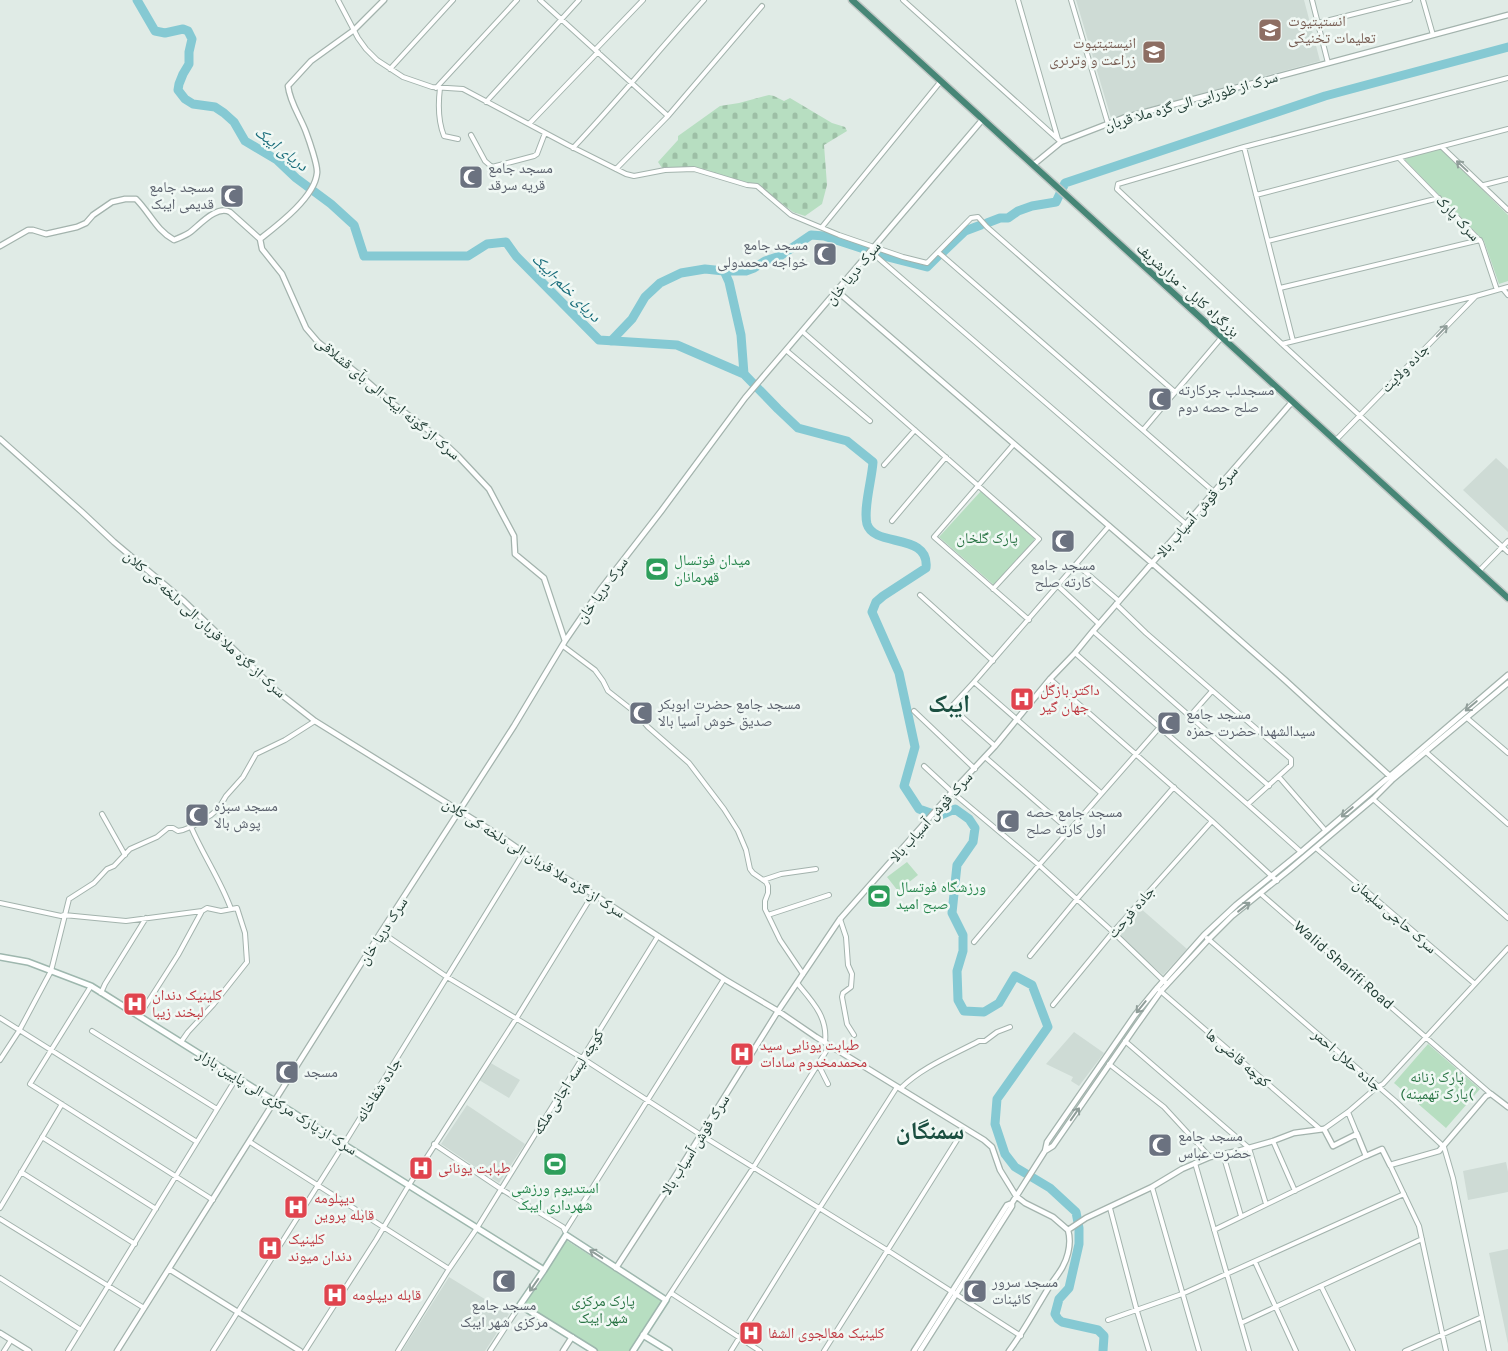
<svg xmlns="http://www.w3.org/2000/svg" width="1508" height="1351" viewBox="0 0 1508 1351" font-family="Karla,'Noto Naskh Arabic',sans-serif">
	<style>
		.built { fill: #cedbd5 }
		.green { fill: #b7dec1 }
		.cemetery { fill: url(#cemetery-stones) }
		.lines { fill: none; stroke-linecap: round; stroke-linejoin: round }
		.river { stroke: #85c9d3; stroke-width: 9 }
		.minor-casing { stroke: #a3b3ad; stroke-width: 6 }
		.tertiary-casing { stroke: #a3b3ad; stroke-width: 7 }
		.secondary-casing { stroke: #9eb7ae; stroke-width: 8 }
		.trunk-casing { stroke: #c1c8c6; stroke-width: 9 }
		.minor { stroke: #fff; stroke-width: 4 }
		.tertiary { stroke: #fff; stroke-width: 4.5 }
		.secondary { stroke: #fff; stroke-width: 5 }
		.trunk { stroke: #468676; stroke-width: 6 }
		.oneway { stroke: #909e9a }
		.labels { text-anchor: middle; stroke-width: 5; stroke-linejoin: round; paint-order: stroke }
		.education-label { font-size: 15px; fill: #785e54; stroke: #f0f8f4; text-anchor: start }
		.street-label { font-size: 15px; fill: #203c34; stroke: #f0f8f4 }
		.worship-label { font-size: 15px; fill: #5b616d; stroke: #f0f8f4; text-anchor: start }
		.park-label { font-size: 15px; fill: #297444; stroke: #f0f8f4 }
		.leisure-label { font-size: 15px; fill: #27864d; stroke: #f0f8f4; text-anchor: start }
		.health-label { font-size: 15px; fill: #be3a42; stroke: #f0f8f4; text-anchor: start }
		.water-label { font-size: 16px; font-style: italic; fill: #186c7a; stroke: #f0f8f4 }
		.town-label { font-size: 25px; font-weight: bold; fill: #1b4f41; stroke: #f0f8f4 }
	</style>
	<defs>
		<pattern id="cemetery-stones" width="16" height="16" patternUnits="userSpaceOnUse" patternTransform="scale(1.25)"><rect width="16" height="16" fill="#b7dec1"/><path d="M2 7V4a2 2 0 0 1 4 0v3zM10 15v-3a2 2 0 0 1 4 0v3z" fill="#9dbfa6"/></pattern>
	</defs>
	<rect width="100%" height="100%" fill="#e0ebe6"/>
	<path class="built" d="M1076 0H1304L1320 61 1111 118Z
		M1496 458 1508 469V532L1463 490Z
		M1139 907 1187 949 1163 975 1115 933Z
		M1074 1032 1104 1053 1079 1086 1071 1081 1073 1077 1046 1064Z
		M489 1062 520 1080 509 1098 479 1080Z
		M467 1105 525 1144 499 1183 441 1144Z
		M1506 1162 1508 1172V1192L1468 1200 1463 1171Z
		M1508 1249V1344L1489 1253Z
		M449 1277 509 1314 485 1351H402Z"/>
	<path class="green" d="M1440 148 1508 215V281L1499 284 1484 241 1404 159Z
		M981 491 1035 539 994 585 939 537Z
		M907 862 918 875 898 891 887 877Z
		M1428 1044 1480 1089 1446 1128 1394 1083Z
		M566 1240 663 1302 631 1351H596L524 1305Z"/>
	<path class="cemetery" d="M769 95 774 96 784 101 790 98 832 123 845 127 847 131 824 145 827 185 822 204 805 216 793 212 759 186 694 167 662 168 658 162 678 140V136L720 106 739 103Z"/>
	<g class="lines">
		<path class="river" d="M137 0 155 31 165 33 183 29 188 31 192 39 189 52V64L183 74 179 84 178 90 185 99 193 104 215 107 224 113 234 122 245 141 277 160 296 178 331 204 354 225 364 256H468L487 244 506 242 516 256 599 340 677 345 744 374 778 409 798 428 847 441 873 462C872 479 863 509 867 524 874 548 930 532 926 568L883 596 876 602 872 612 899 673 915 747 904 786 919 809 939 816 955 809 969 819 975 828 973 842 957 865 952 913 963 935V951L957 971 958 1000 964 1011 984 1012 999 1003 1015 976 1032 985 1048 1027 997 1099 995 1124 1005 1154 1015 1167 1050 1188 1076 1212 1079 1228V1244L1069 1288 1059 1299 1055 1314 1058 1319 1062 1322 1098 1330 1104 1336 1103 1351
			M987 223 1000 218H1008L1018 211 1032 206 1056 202 1065 183 1325 96 1508 47
			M875 252 880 255 927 267 938 256
			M943 252 965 231 981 225
			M724 271H746L754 268 765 261 780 256 811 235 824 236 867 250
			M611 341 632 319 645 297 660 283 681 273 705 269 724 271 729 282 741 335 744 374"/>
		<g class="minor-casing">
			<path id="minor" d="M338 0 358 38 366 49 377 60 403 77 432 87 463 89 568 145 626 174 634 176 665 170 694 169 747 185 757 186 791 215 839 235 903 257 927 263 971 218 978 217 987 227 1175 392
				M540 0 668 116
				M903 0 1061 142
				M1018 0 1058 139
				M1071 0 1108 124
				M1312 0 1328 63
				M1423 0 1433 35
				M1318 23 1410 0
				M595 50 643 0
				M390 69 453 0
				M1508 78 1244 147 1118 184 1117 189 1282 344 1508 552
				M436 88 517 0
				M440 88C438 104 438 121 444 136L458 139
				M486 102 579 0
				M529 124 598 52
				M471 135 485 161 492 167 534 156 537 154 545 133
				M1244 147 1293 341
				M1442 147 1508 210
				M573 148C618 100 660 49 704 0
				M1399 158 1481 242 1497 290
				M616 169 668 116 762 6
				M1484 185 1508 179
				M1256 195 1508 129
				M822 227 941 81
				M1268 241 1439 198
				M870 251 1186 524
				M938 252 1214 492
				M1280 288 1480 240
				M1503 289 1508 295
				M803 332 1039 539 993 589
				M1282 344 1476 296
				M787 351 870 421
				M1143 430 1222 337
				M1335 441 1476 296 1508 287
				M1014 444 934 537 1029 620
				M884 465 915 430
				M892 521 946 457
				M1076 564 1119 601
				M1479 571 1508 541
				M1058 586 1099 624
				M920 595 993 661
				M1116 604 1146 633 1291 759V765L1248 804
				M1093 631 1269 786
				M563 646 595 670 603 681 608 691 636 713 648 727 689 763 724 809 738 831 746 850 750 869 753 873 766 882 768 886V893L765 901V909L780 940 803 974
				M1075 653C1150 720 1227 785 1301 852
				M1050 679 1212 821 1277 881
				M974 682 1109 526
				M914 711 975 769
				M1190 716 1212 691
				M1467 718 1508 753
				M995 746 951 707 974 682 1101 793
				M1426 752 1508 824
				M985 757 1069 830
				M924 766 952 792 1039 865 1113 932 1167 984
				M1279 777 1325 830
				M1373 799 1508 918
				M102 814 125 855
				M191 827C203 855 221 881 231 909
				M1316 848 1475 984
				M763 880 781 874 816 869
				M1261 894 1491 1094
				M0 903 61 916 64 915 126 921 202 911 207 908 221 911 237 908 245 933 247 962 213 1005 188 1032 181 1042
				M768 915 829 895
				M840 919 846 937 848 965 852 974 851 987 843 993 842 997 847 1024 854 1035
				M381 932 447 977 582 1058 701 1135 887 1250 1021 1336
				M1207 938 1395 1101 1444 1147 1453 1178 1489 1351
				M974 942 1039 865 1159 728
				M1030 956 1077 899 1174 787
				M797 983C812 1001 828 1017 825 1042
				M91 986 30 1084 213 1200
				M1157 988 1320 1129
				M101 993 105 984 146 918
				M1053 1005 1113 932 1212 821
				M139 1016 178 955 202 911
				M0 1018 197 1142
				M92 1031 217 1109
				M1125 1041 1249 1148 1266 1204
				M0 1060 19 1031 51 971 69 899 94 883 107 869 114 866 130 849 157 837 168 828H173L178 831 183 830 193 826 211 815 219 808 226 796 243 777 256 754 285 740 315 721
				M818 1064 828 1084
				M1109 1064 1164 1107 1210 1157
				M901 1088C922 1067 953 1055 979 1041H985L997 1032 1010 1027
				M1348 1112 1357 1134
				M1324 1129 1348 1112 1377 1087 1383 1084 1508 948
				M42 1137 156 1209
				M1273 1141 1295 1191
				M250 1142 449 1269
				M434 1144 501 1189 563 1227 565 1231
				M1223 1154 1241 1216
				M1195 1163 1249 1351
				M1390 1165 1419 1226 1446 1351
				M21 1172 135 1244
				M1152 1187 1199 1351
				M0 1208 62 1104
				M1110 1208 1137 1311 1149 1351
				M0 1219 144 1308
				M1214 1230 1366 1156
				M565 1231 724 979
				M1255 1262 1296 1351
				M0 1278 81 1330
				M1321 1286 1353 1351
				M671 1293 760 1351
				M666 1300 753 1168 830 1045
				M1108 1320 1182 1294 1404 1194
				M1241 1323 1422 1239
				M4 1351 11 1340
				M68 1351 237 1077
				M213 1351 344 1144 524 852
				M305 1351 376 1240 409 1185 516 1019 593 894
				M398 1351 449 1269 477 1228 658 936
				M490 1351 520 1305
				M731 1351 819 1209 897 1087
				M824 1351 964 1129
				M1405 1351 1482 1317"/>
		</g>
		<g class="tertiary-casing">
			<path id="tertiary" d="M1033 165 1061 142 1123 118 1508 15
				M260 239C278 225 315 197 317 173 318 166 309 140 306 132 300 116 290 103 288 86L311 61 354 30 384 0
				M0 246 28 230H33L46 234 77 227 86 223 93 215 112 202 125 199H136C150 213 156 230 174 240 179 238 184 236 189 233 200 225 216 205 230 212L260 239 262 249 282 274 306 328 318 342 362 377 387 399 440 439 458 456 489 489 514 536 515 554 544 578 565 641
				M837 291 1152 563 1285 680 1393 779
				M0 439 82 512 114 542 184 601 278 692 315 721 500 836 536 861 593 894 724 979 778 1011 816 1037 984 1140 992 1147 1000 1170 1016 1196 1025 1203 1053 1217 1068 1230
				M1045 1151 1047 1142 1135 1015 1157 988 1204 935 1236 905 1301 852 1508 675
				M1068 1230 1086 1218 1152 1187 1182 1169 1210 1157 1238 1151 1273 1141 1294 1133 1324 1129 1333 1146 1357 1134 1366 1156 1382 1149 1390 1165 1439 1151 1486 1096 1491 1094 1508 1107
				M616 1268 664 1194 778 1011 840 919 952 792 995 746 1050 679 1075 653 1093 631 1292 402
				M169 1269 300 1351
				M0 1333 29 1351
				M117 1351 381 932 514 726 565 641 600 590 662 510 745 398 983 119
				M563 1351 572 1337
				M914 1351 1007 1205 1012 1203 1045 1151 1053 1146 1136 1026 1161 991 1209 939 1232 916 1289 870 1373 799 1393 779 1508 683
				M920 1351 1012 1206V1203
				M1009 1351C1025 1330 1037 1306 1051 1284 1058 1274 1065 1266 1068 1253 1070 1245 1070 1237 1068 1230"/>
		</g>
		<g class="secondary-casing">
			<path id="secondary" d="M0 957 28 962 91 986 544 1270
				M643 1335 669 1351
				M594 1351 520 1305 544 1270 566 1235 666 1300 633 1351"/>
		</g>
		<g class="trunk-casing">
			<path id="trunk" d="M852 0 1508 598"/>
		</g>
		<use href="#minor" class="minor"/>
		<use href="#tertiary" class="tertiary"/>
		<use href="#secondary" class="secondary"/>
		<use href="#trunk" class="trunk"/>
	</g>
	<defs><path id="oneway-shaft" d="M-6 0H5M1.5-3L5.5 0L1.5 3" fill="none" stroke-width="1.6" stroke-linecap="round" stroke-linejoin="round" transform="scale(1.25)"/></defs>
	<g class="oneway">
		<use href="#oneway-shaft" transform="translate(1462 166) rotate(-137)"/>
		<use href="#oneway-shaft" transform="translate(1442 331) rotate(-46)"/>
		<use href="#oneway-shaft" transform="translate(1471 706) rotate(140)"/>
		<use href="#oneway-shaft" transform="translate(1347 812) rotate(140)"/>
		<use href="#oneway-shaft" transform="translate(1244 907) rotate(-38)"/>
		<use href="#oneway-shaft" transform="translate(1141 1007) rotate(129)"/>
		<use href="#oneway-shaft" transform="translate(1075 1114) rotate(-55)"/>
		<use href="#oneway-shaft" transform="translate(596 1254) rotate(-147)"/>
		<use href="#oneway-shaft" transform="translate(534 1285) rotate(125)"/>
	</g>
	<defs>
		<g id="university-square" transform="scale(1.25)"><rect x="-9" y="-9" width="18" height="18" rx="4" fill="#8d6e63" stroke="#f0f8f4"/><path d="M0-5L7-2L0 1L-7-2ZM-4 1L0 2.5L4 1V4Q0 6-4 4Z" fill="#fff"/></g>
		<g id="mosque-square" transform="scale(1.25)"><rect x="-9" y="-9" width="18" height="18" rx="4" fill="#6b7280" stroke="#f0f8f4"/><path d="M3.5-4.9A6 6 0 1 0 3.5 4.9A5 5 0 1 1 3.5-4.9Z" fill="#fff"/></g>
		<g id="stadium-square" transform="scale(1.25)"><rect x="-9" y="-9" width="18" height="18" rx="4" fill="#2e9e5b" stroke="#f0f8f4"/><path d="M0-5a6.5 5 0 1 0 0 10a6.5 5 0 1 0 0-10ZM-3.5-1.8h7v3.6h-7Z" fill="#fff"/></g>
		<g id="hospital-square" transform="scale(1.25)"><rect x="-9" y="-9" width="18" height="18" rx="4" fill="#e0444e" stroke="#f0f8f4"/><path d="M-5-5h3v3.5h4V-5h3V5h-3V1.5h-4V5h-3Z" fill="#fff"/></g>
	</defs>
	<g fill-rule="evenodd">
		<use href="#university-square" x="1270" y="30"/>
		<use href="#university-square" x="1154" y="52"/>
		<use href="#mosque-square" x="471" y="177"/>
		<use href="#mosque-square" x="232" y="196"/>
		<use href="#mosque-square" x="825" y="254"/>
		<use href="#mosque-square" x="1160" y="399"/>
		<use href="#mosque-square" x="1063" y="541"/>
		<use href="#stadium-square" x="657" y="569"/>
		<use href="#hospital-square" x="1022" y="699"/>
		<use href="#mosque-square" x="641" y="713"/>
		<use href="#mosque-square" x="1169" y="723"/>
		<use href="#mosque-square" x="197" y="815"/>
		<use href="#mosque-square" x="1008" y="821"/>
		<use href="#stadium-square" x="879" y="896"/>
		<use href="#hospital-square" x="135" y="1004"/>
		<use href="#hospital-square" x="742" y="1054"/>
		<use href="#mosque-square" x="287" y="1072"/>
		<use href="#mosque-square" x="1160" y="1145"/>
		<use href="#stadium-square" x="555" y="1164"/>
		<use href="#hospital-square" x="421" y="1168"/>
		<use href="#hospital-square" x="296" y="1207"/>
		<use href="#hospital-square" x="270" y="1248"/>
		<use href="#mosque-square" x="504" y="1281"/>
		<use href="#mosque-square" x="975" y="1291"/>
		<use href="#hospital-square" x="335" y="1295"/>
		<use href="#hospital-square" x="751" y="1333"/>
	</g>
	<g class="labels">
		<g class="education-label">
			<text x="1288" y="26">انستیتیوت<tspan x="1288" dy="17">تعلیمات تخنیکی</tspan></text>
			<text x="1136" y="48" text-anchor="end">انیستیتیوت<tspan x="1136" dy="17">زراعت و وترنری</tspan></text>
		</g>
		<g class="street-label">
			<text transform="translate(1191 101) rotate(-16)" y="5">سرک از ظورایی الی گزه ملا قربان</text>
			<text transform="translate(1458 218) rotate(47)" y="5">سرک پارک</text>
			<text transform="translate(853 273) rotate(-50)" y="5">سرک دریا خان</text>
			<text transform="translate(1188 290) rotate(42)" y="5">بزرگراه کابل - مزارشریف</text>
			<text transform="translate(1405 368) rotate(-46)" y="5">جاده ولایت</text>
			<text transform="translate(388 398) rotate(40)" y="5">سرک از گونه ایبک الی بآی قشلاقی</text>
			<text transform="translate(1197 512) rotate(-49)" y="5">سرک قوش آسیاب بالا</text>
			<text transform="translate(602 590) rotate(-54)" y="5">سرک دریا خان</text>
			<text transform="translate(205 624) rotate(42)" y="5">سرک از گزه ملا قربان الی دلخه کی کلان</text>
			<text transform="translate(931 817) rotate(-48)" y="5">سرک قوش آسیاب بالا</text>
			<text transform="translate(534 858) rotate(32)" y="5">سرک از گزه ملا قربان الی دلخه کی کلان</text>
			<text transform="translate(1131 912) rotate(-49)" y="5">جاده فرحت</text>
			<text transform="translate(1395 916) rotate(41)" y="5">سرک حاجی سلیمان</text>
			<text transform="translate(383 931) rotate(-57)" y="5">سرک دریا خان</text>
			<text transform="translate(1344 965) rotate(41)" y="5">Walid Sharifi Road</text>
			<text transform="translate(1238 1058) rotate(41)" y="5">کوچه قاضی ها</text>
			<text transform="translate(1347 1060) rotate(41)" y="5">جاده حلال احمر</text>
			<text transform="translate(568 1082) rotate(-58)" y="5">کوچه لیسه اجانی ملکه</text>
			<text transform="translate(378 1090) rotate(-58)" y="5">جاده شفاخانه</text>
			<text transform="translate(277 1102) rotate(32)" y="5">سرک از پارک مرکزی الی پایین بازار</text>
			<text transform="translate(695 1145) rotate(-58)" y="5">سرک قوش آسیاب بالا</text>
		</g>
		<g class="worship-label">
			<text x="488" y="173">مسجد جامع<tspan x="488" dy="17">قریه سرقد</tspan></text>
			<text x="214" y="192" text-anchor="end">مسجد جامع<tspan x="214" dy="17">قدیمی ایبک</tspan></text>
			<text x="808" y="250" text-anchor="end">مسجد جامع<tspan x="808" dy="17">خواجه محمدولی</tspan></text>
			<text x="1178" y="395">مسجدلب جرکارته<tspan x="1178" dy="17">صلح حصه دوم</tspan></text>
			<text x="1063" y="570" text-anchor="middle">مسجد جامع<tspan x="1063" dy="17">کارته صلح</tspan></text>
			<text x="658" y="709">مسجد جامع حضرت ابوبکر<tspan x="658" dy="17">صدیق خوش آسیا بالا</tspan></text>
			<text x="1186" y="719">مسجد جامع<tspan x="1186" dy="17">سیدالشهدا حضرت حمزه</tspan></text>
			<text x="214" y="811">مسجد سبزه<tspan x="214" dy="17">پوش بالا</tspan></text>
			<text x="1026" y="817">مسجد جامع حصه<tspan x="1026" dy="17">اول کارته صلح</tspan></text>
			<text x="304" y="1077">مسجد</text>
			<text x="1178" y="1141">مسجد جامع<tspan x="1178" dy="17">حضرت عباس</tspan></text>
			<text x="992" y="1287">مسجد سرور<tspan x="992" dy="17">کائینات</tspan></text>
			<text x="504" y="1310" text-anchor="middle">مسجد جامع<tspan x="504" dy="17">مرکزی شهر ایبک</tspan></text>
		</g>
		<g class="park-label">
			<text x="987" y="543">پارک گلخان</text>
			<text x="1437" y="1082">پارک زنانه<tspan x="1437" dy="17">(پارک تهمینه(</tspan></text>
			<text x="603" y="1306">پارک مرکزی<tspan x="603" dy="17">شهر ایبک</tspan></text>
		</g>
		<g class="leisure-label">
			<text x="674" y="565">میدان فوتسال<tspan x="674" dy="17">قهرمانان</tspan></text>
			<text x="896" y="892">ورزشگاه فوتسال<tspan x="896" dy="17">صبح امید</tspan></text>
			<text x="555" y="1193" text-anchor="middle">استدیوم ورزشی<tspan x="555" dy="17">شهرداری ایبک</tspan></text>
		</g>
		<g class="health-label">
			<text x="1040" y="695">داکتر بازگل<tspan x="1040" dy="17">جهان گیر</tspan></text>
			<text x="152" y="1000">کلینیک دندان<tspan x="152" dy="17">لبخند زیبا</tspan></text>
			<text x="760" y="1050">طبابت یونایی سید<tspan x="760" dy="17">محمدمخدوم سادات</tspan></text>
			<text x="438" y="1173">طبابت یونانی</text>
			<text x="314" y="1203">دیپلومه<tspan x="314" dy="17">قابله پروین</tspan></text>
			<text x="288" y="1244">کلینیک<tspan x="288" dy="17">دندان میوند</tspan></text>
			<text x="352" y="1300">قابله دیپلومه</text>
			<text x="768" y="1338">کلینیک معالجوی الشفا</text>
		</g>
		<g class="water-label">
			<text transform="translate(282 148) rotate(38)" y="6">دریای ایبک</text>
			<text transform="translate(567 287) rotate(45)" y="6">دریای خلم-ایبک</text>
		</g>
		<g class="town-label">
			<text x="949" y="712">ایبک</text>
			<text x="930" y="1139">سمنگان</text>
		</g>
	</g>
</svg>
